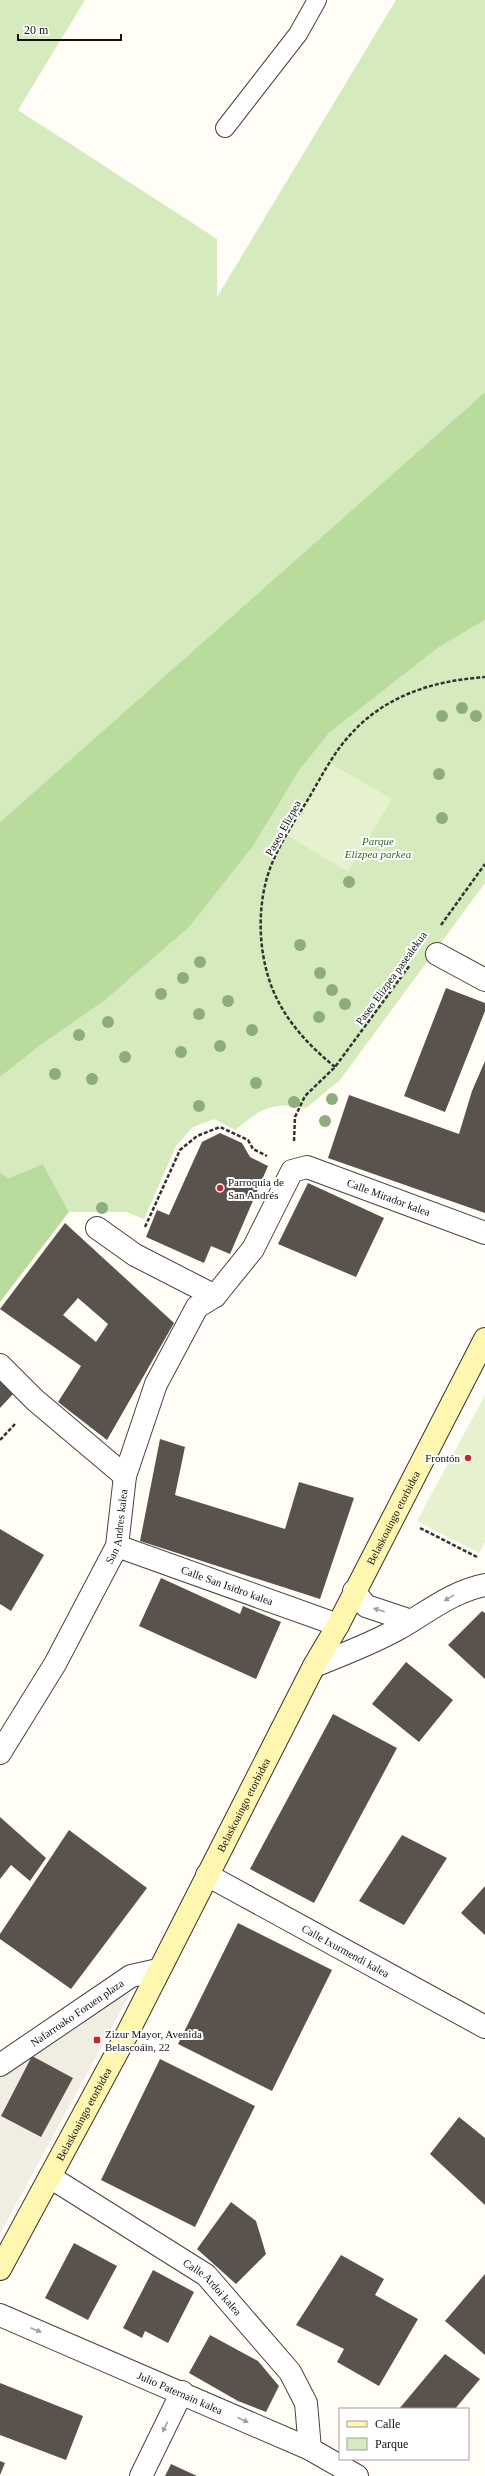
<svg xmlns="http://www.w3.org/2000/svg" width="485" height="2476" viewBox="0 0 485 2476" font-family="'Times New Roman',serif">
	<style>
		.green { fill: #d5ebbd }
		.forest { fill: #b9dc9c }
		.pitch { fill: #e6f2cf }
		.plaza { fill: #f1ede2; fill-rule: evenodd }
		.building { fill: #5a524d; fill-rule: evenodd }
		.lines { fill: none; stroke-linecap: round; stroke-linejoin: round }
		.lane-casing { stroke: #444; stroke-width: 20 }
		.street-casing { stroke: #444; stroke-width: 24 }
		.secondary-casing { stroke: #333; stroke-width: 24 }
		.path { stroke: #333; stroke-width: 2.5; stroke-dasharray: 4 2; stroke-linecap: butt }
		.lane { stroke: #fff; stroke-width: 18 }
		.street { stroke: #fff; stroke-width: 22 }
		.secondary { stroke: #fff6b0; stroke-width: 22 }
		.tree { fill: #8dad7f }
		.oneway { fill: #a0a0a0 }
		.poi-dot { fill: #c4262e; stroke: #fff; stroke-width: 1.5 }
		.labels { text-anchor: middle; stroke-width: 4; stroke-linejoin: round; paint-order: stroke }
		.street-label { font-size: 11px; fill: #111; stroke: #fff }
		.park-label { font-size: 11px; font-style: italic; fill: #2f6b1f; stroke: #fff }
		.poi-label { font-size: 11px; fill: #111; stroke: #fff; text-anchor: start }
	</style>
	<rect width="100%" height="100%" fill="#fffdf5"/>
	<path class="green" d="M0 0H85L18 110 217 239V297L396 0H485V392L0 822Z
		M485 620V883L340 1080 306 1108C271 1101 261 1109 235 1130L214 1119 193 1127 176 1146 144 1219 126 1212H69L43 1164 9 1178 0 1173V1077L42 1044 298 772 329 733 439 647Z"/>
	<path class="forest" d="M485 392V620L439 647 329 733 298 772 253 846 189 927 105 1000 42 1044 0 1077V822Z
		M43 1164 69 1212 0 1302V1173L9 1178Z"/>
	<path class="pitch" d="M328 762 392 799 348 872 285 834Z
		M485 1395V1542L479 1553 417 1521Z"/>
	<path class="plaza" d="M123 1991 130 1994 0 2234V2073ZM32 2057 73 2078 41 2137 1 2116Z"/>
	<path class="building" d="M446 988 485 1003V1011L445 1112 404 1096Z
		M485 1061V1213L328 1158 349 1095 459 1134 472 1091Z
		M220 1133 242 1143 250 1157 268 1166 230 1254 211 1246 204 1263 146 1237 157 1210 169 1215 202 1142Z
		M308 1183 384 1218 356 1277 278 1244Z
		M65 1223 174 1323 107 1440 58 1402 81 1366 0 1309ZM78 1298 108 1324 96 1342 63 1315Z
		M0 1381 14 1393 0 1408Z
		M160 1439 185 1447 175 1495 285 1529 299 1482 354 1498 320 1599 140 1541Z
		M0 1529 44 1555 11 1611 0 1604Z
		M161 1578 240 1614 243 1606 281 1622 256 1679 139 1626Z
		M482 1611 485 1613V1679L448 1645Z
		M406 1662 453 1700 419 1742 372 1704Z
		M333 1714 397 1748 314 1903 250 1869Z
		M0 1817 46 1858 30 1881 11 1865 0 1879Z
		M69 1830 147 1888 71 1989 0 1939V1934Z
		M402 1835 447 1858 404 1925 359 1901Z
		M485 1886V1935L461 1913Z
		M238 1923 332 1970 272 2091 178 2044Z
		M32 2056 73 2078 41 2137 1 2116Z
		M160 2059 255 2106 195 2227 101 2180Z
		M459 2117 485 2138V2205L430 2154Z
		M231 2202 256 2221 266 2254 236 2284 197 2249Z
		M74 2243 117 2266 88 2320 45 2298Z
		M341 2255 384 2279 375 2295 418 2319 379 2386 337 2362 344 2349 296 2325Z
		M153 2270 194 2292 168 2343 145 2331 142 2338 123 2328Z
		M485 2274V2355L445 2321Z
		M210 2335 258 2361 279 2386 266 2412 238 2401 189 2373Z
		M445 2354 480 2379 455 2409H399Z
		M0 2383 83 2416 66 2460 0 2435Z
		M0 2461 5 2463 0 2475Z
		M171 2464 197 2476H165Z"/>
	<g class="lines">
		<g class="lane-casing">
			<path id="lane" d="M225 128 298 34 317 0"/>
		</g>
		<g class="street-casing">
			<g id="street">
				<path d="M437 954 485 980"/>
				<path d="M97 1228 135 1255 215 1296"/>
				<path d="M0 1365 35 1400 125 1476"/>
				<path id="s1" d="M117 1546 338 1625"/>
				<path d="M354 1591 366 1606 411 1621"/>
				<path d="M314 1666C342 1655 371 1644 398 1629 426 1613 453 1591 485 1585"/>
				<path id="s2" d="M0 1753 55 1664 117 1546 125 1476 156 1384 197 1307 215 1296 253 1249 292 1171 307 1167 485 1233"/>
				<path id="s3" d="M207 1875 485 2027"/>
				<path id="s4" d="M0 2065 131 1976 158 1970"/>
				<path id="s5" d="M50 2177 206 2275 290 2372 306 2403 310 2449"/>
				<path id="s6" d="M0 2315 310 2449 357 2476"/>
				<path d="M141 2476 182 2392"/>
			</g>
		</g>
		<g class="secondary-casing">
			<g id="secondary">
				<path id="s7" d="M0 2269 127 2034 314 1666 338 1625 485 1339"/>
			</g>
		</g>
		<path class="path" d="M441 925 485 864
			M335 1067C312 1048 291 1027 277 999 257 959 255 902 273 861 282 840 295 820 307 801 319 781 330 759 344 742 380 697 430 681 485 677
			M294 1141 295 1117 305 1096 335 1067 410 965
			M145 1227 180 1150 197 1136 220 1127 248 1140 253 1149 267 1156
			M0 1440 15 1424
			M420 1528 477 1557"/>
		<use href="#lane" class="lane"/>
		<use href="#street" class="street"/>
		<use href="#secondary" class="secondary"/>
	</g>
	<g class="tree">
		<circle cx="462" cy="708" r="6"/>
		<circle cx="442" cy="716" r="6"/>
		<circle cx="476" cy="716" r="6"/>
		<circle cx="439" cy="774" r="6"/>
		<circle cx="442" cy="818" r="6"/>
		<circle cx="349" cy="882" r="6"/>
		<circle cx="300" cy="945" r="6"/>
		<circle cx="200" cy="962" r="6"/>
		<circle cx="320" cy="973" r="6"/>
		<circle cx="183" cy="978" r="6"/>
		<circle cx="332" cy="990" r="6"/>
		<circle cx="161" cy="994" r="6"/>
		<circle cx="228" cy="1001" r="6"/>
		<circle cx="345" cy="1004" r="6"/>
		<circle cx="199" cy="1014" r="6"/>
		<circle cx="319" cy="1017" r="6"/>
		<circle cx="108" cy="1022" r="6"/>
		<circle cx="252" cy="1030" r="6"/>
		<circle cx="79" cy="1035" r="6"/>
		<circle cx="220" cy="1046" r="6"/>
		<circle cx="181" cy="1052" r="6"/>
		<circle cx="125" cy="1057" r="6"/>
		<circle cx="55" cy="1074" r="6"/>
		<circle cx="92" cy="1079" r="6"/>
		<circle cx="256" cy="1083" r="6"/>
		<circle cx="332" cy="1099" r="6"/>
		<circle cx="294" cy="1102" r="6"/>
		<circle cx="199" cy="1106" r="6"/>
		<circle cx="325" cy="1121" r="6"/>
		<circle cx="102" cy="1208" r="6"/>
	</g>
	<defs><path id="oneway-solid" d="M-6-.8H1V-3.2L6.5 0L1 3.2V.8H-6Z"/></defs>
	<g class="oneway">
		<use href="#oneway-solid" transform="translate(449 1598) rotate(149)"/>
		<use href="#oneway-solid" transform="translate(379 1610) rotate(-162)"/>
		<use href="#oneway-solid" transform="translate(36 2330) rotate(23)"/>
		<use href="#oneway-solid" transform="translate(243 2420) rotate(24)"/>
		<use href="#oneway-solid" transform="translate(165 2427) rotate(116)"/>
	</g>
	<g class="poi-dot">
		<circle cx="220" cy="1188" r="4"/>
		<circle cx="468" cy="1458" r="4"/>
		<rect x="93" y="2036" width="8" height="8" rx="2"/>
	</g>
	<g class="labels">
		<g class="street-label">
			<text transform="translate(283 828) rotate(-61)" y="4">Paseo Elizpea</text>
			<text transform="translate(391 978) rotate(-54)" y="4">Paseo Elizpea pasealekua</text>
			<text dy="4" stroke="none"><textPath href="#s2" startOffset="764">Calle Mirador kalea</textPath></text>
			<text dy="4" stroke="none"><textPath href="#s7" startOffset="848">Belaskoaingo etorbidea</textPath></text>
			<text dy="4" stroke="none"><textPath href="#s2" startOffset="257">San Andres kalea</textPath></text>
			<text dy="4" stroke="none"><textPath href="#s1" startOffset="117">Calle San Isidro kalea</textPath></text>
			<text dy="4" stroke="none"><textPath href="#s7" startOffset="524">Belaskoaingo etorbidea</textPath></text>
			<text dy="4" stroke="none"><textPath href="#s3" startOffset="158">Calle Ixurmendi kalea</textPath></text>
			<text dy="4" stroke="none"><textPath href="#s4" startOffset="93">Nafarroako Foruen plaza</textPath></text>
			<text dy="4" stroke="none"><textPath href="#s7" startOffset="176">Belaskoaingo etorbidea</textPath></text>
			<text dy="4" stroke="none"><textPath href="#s5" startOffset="197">Calle Ardoi kalea</textPath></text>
			<text dy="4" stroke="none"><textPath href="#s6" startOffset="196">Julio Paternain kalea</textPath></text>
		</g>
		<g class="park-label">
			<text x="378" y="845">Parque<tspan x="378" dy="13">Elizpea parkea</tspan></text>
		</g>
		<g class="poi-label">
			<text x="228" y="1186">Parroquia de<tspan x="228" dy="13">San Andrés</tspan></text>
			<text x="460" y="1462" text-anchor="end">Frontón</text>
			<text x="105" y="2038">Zizur Mayor, Avenida<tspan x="105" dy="13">Belascoáin, 22</tspan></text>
		</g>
	</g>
	<rect x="339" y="2408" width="130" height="52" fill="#ffffff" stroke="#a0a0a0"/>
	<rect x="347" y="2421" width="20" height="6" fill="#fff6b0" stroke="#a0a0a0"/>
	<text x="375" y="2428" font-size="12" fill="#111111">Calle</text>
	<rect x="347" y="2438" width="20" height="12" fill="#d5ebbd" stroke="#a0a0a0"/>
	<text x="375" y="2448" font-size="12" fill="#111111">Parque</text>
	<path d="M18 34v6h103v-6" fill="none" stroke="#111111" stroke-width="2"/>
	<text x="24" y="34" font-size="12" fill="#111111" stroke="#ffffff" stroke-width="3" paint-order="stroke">20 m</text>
</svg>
